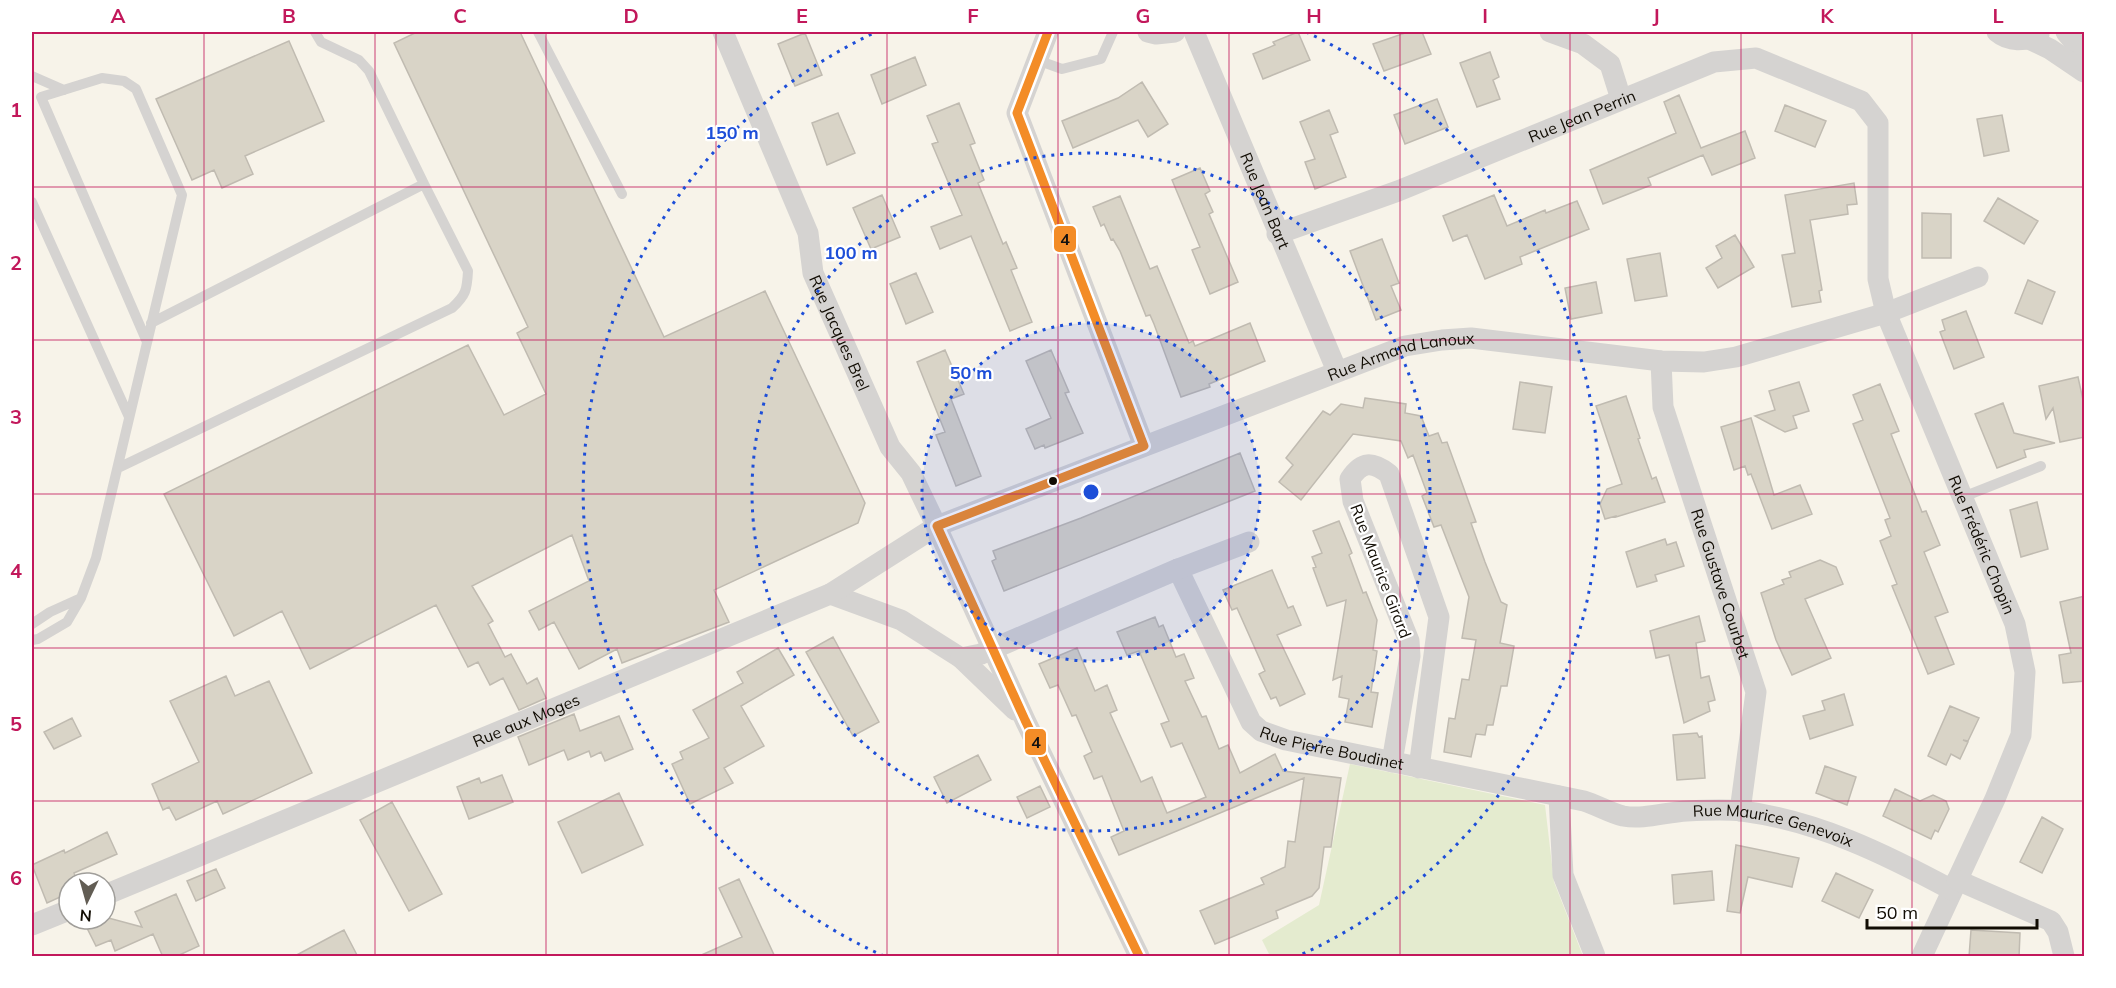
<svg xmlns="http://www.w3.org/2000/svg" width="2116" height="988" viewBox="0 0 2116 988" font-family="Mulish,sans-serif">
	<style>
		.green { fill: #e4ebcf }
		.building { fill: #d9d4c7; stroke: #c0bbb1; stroke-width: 1.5 }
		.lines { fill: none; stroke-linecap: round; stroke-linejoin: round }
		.lane { stroke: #d5d3d1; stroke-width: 10 }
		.street { stroke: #d5d3d1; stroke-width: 21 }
		.bus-1-casing { stroke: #fff; stroke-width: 14 }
		.bus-1 { stroke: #f38c27; stroke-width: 9 }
		.grid { fill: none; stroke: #c2185b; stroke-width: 1.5; stroke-opacity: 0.55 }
		.ring { fill: none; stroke: #1d4ed8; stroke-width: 3; stroke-dasharray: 3 6 }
		.bus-dot { fill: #110c03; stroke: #fff; stroke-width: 2 }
		.labels { text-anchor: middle; stroke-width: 4.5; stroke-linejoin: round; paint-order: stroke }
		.street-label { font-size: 16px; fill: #110c03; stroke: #fff }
		.centre { fill: #1d4ed8; stroke: #fff; stroke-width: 3 }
		.ring-label { font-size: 18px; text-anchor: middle; font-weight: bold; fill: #1d4ed8; stroke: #fff; stroke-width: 4.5; stroke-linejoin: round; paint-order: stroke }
		.line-badge { stroke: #fff; stroke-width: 2 }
		.pale-badge-label { font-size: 16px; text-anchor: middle; font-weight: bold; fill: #111 }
		.neatline { fill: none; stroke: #c2185b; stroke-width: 2 }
		.grid-label { font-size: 20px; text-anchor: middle; font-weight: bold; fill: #c2185b }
	</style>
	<rect width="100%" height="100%" fill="#f7f3e9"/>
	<path class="green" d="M1350 764 1545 805 1554 882 1583 956H1270L1262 940 1319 905Z"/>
	<path class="building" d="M417 32H520L664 337 765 291 865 503 858 523 714 590 729 622 622 663 617 649 579 669 554 622 539 630 529 611 589 581 572 535 472 586 493 621 488 624 505 657 511 654 527 684 537 678 546 698 519 710 503 678 490 685 478 662 468 667 436 605 310 669 282 611 234 636 164 494 468 345 504 415 546 394 517 333 528 327 394 43Z
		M1298 32 1310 60 1263 79 1253 54 1275 45 1273 42Z
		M1408 32H1422L1431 54 1384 71 1373 44Z
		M805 33 822 75 795 86 778 44Z
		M289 41 324 121 245 156 253 174 222 188 214 170 192 180 156 99Z
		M1490 52 1499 77 1493 80 1500 99 1477 107 1460 63Z
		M915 57 926 85 882 104 871 75Z
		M1142 82 1168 124 1148 137 1138 120 1073 148 1062 121 1118 98Z
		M1679 95 1701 148 1745 131 1755 158 1712 175 1703 155 1648 178 1651 185 1603 204 1590 170 1676 133 1664 102Z
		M1437 99 1448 127 1405 144 1394 115Z
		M959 103 975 143 970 145 984 180 978 183 1003 244 1006 242 1017 268 1011 270 1032 322 1010 331 971 236 940 249 931 227 962 215 932 144 938 142 927 116Z
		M1785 105 1826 121 1815 147 1775 131Z
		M1329 110 1338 132 1330 135 1346 177 1315 189 1305 162 1315 159 1300 122Z
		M838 113 855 153 827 165 812 123Z
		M2002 115 2009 151 1984 156 1977 119Z
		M1200 168 1210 191 1205 194 1213 212 1209 214 1238 282 1210 294 1192 250 1200 247 1172 180Z
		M1854 183 1857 204 1847 205 1848 214 1810 220 1822 290 1819 291 1821 302 1792 307 1782 255 1795 253 1785 195Z
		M882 195 900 237 871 249 853 208Z
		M1494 195 1507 226 1545 210 1546 213 1577 201 1589 229 1520 257 1522 264 1485 279 1467 235 1453 241 1443 216Z
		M1120 196 1150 269 1157 266 1189 343 1193 341 1195 346 1250 323 1265 361 1209 384 1210 387 1181 397 1154 324 1150 315 1146 316 1120 251 1113 239 1111 240 1104 224 1101 226 1093 207Z
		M1998 198 2038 221 2024 244 1984 221Z
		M1922 213 1951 214V258H1922Z
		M1735 235 1754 267 1718 288 1706 268 1722 258 1716 246Z
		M1382 239 1399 283 1391 286 1401 310 1376 320 1350 251Z
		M1660 253 1667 296 1635 301 1627 259Z
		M916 273 933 312 906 324 890 284Z
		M2028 280 2055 292 2042 324 2015 313Z
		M1596 282 1602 313 1571 319 1565 288Z
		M1966 311 1984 357 1954 369 1940 332 1945 330 1942 320Z
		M945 350 964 394 951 399 981 476 956 486 936 435 945 432 917 362Z
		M1051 350 1069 392 1065 393 1083 433 1045 448 1044 445 1035 449 1026 429 1051 418 1026 361Z
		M2078 377 2085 409V437L2060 442 2053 408 2046 419 2039 386Z
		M1520 382 1552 387 1545 433 1513 429Z
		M1799 382 1809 411 1793 416 1797 428 1785 432 1755 416 1775 410 1769 391Z
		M1880 384 1899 431 1891 434 1922 512 1926 511 1940 545 1924 552 1948 612 1935 617 1954 664 1928 674 1892 586 1897 584 1880 541 1891 536 1885 520 1890 518 1853 424 1863 420 1853 395Z
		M1626 396 1640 438 1638 439 1652 479 1656 477 1665 502 1616 517V516L1605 519 1600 504 1607 489 1622 484 1596 406Z
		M1365 398 1406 404 1405 413 1421 416 1429 436 1438 433 1442 443 1447 442 1476 522 1471 523 1485 562 1501 602 1507 605 1500 643 1514 646 1507 686H1501L1493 725H1487L1485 735 1476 734 1471 757 1444 752 1449 718 1455 719 1462 679 1469 680 1476 640 1462 638 1469 597 1441 525 1434 527 1422 496 1427 493 1413 455 1408 458 1401 441 1353 434 1301 500 1279 482 1293 465 1286 458 1323 411 1330 415 1341 404 1363 408Z
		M2003 403 2014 433 2055 443 2024 450 2026 457 1997 468 1975 414Z
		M1751 418 1774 495 1800 485 1812 514 1772 529 1751 474 1748 475 1745 466 1734 470 1721 427Z
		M1240 453 1255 491 1004 591 992 561 996 559 993 551 1081 518Z
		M2037 502 2048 549 2021 557 2010 510Z
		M1339 521 1352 553 1349 555 1363 593 1366 592 1377 620 1373 650 1377 651 1371 692 1378 693 1372 727 1345 722 1349 699 1339 697 1342 676 1333 680 1346 600 1327 606 1313 568 1316 567 1312 557 1322 553 1313 531Z
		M1665 539 1667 545 1676 542 1684 566 1655 575 1657 581 1637 587 1626 552Z
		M1820 560 1836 567 1843 584 1805 599 1831 658 1792 675 1776 640 1761 593 1784 584 1782 580 1791 577 1789 572Z
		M1272 570 1288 608 1293 606 1301 625 1277 635 1305 694 1280 706 1276 697 1271 699 1259 674 1265 671 1237 608 1232 610 1223 590Z
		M2085 596V681L2063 683 2059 655 2071 653 2060 602Z
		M1699 616 1705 641 1696 643 1701 678 1709 676 1715 700 1708 702 1710 711 1684 723 1669 655 1656 658 1650 631Z
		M1155 617 1159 627 1163 625 1176 657 1184 654 1194 678 1185 681 1202 717 1206 716 1219 749 1228 745 1240 773 1275 754 1283 771 1341 778 1331 847H1324L1319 888 1312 896 1276 911 1278 918 1215 944 1200 911 1264 884 1261 878 1285 867 1288 841 1295 842 1304 778 1119 855 1111 837 1124 831 1102 776 1094 779 1084 756 1092 752 1076 715 1072 716 1058 685 1050 688 1039 664 1077 648 1095 691 1107 685 1117 710 1110 713 1141 782 1152 777 1167 813 1206 797 1182 743 1171 747 1161 724 1169 721 1139 651 1127 655 1117 632Z
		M833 637 879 722 853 736 806 652Z
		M778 648 794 675 741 706 764 746 724 768 733 783 690 804 672 764 683 759 680 752 709 738 693 710 743 683 737 672Z
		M226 676 235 696 269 681 312 773 223 814 217 801 176 820 169 807 163 810 152 784 199 762 170 701Z
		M1844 694 1853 725 1810 739 1803 716 1825 710 1822 701Z
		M1950 706 1979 718 1968 741 1963 740 1968 742 1960 759 1951 754 1946 765 1928 756Z
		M574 714 580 731 619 716 633 749 605 761 601 752 591 757 589 751 568 760 564 750 529 765 518 737Z
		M72 718 81 736 54 749 44 732Z
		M1697 733 1699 737 1702 736 1705 778 1677 780 1673 735Z
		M978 755 991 780 947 803 934 777Z
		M1825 766 1856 777 1847 805 1816 793Z
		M502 775 513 802 469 819 457 787 479 778 481 783Z
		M1040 786 1050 807 1027 818 1017 797Z
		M1895 789 1920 801 1933 795 1946 801 1949 809 1938 832 1935 830 1931 839 1883 816Z
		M619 793 643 845 582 873 558 822Z
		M392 802 442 894 409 911 360 820Z
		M2042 817 2063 829 2042 873 2020 862Z
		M107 832 117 854 74 873 77 881 65 886 69 893 47 903 32 865 64 850 65 853Z
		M1736 845 1799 858 1792 887 1748 877 1740 913 1727 911Z
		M216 869 225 888 196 901 187 881Z
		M1712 871 1714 900 1674 904 1672 875Z
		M1836 873 1873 890 1859 918 1822 901Z
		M739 879 775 957H697L742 937 719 888Z
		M176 894 199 946 175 957H163L153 934 115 951 111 940 96 946 87 928 103 921 102 919 105 917 142 927 135 912Z
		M344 930 358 957H293L336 934Z
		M1971 930 2020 933 2019 957H1969Z"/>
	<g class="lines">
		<path class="lane" d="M315 32 321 42 359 60 369 71 424 184
			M538 32 622 194
			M1037 60 1062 69 1101 59 1113 32
			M32 76 64 90
			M32 202 129 417
			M118 468 452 308C466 295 467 290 468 271L424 184 151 323
			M1963 497 2041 466
			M81 598 96 558 182 195 136 89 124 81 102 78 41 97 147 342
			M32 624 50 612 81 598 67 622 38 639 32 640"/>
		<g class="street">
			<path id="s1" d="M723 32 808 233 813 273 890 447 911 473 934 521 1025 720 1139 956"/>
			<path d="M1048 32 1017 113 1144 446"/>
			<path d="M1148 32 1156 34 1175 32"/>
			<path id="s2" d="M1194 32 1337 371"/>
			<path d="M1550 32 1583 44 1610 64 1621 99"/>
			<path d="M1997 32C2009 42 2025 42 2039 34"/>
			<path d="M2066 32 2084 54"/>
			<path d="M2029 39 2050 49 2084 72"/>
			<path id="s3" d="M1277 234 1398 191 1714 62 1756 58 1861 101 1878 123V279L1886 313 2015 624 2025 672 2021 735 1995 799 1922 956"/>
			<path id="s4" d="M1661 361 1663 407 1756 692 1740 811"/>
			<path id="s5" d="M1178 569 1251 722 1261 731 1286 740 1584 801C1597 805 1610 813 1623 816 1644 820 1666 812 1687 811 1705 810 1725 809 1742 811 1818 821 1885 854 1952 890"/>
			<path d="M830 594 901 620 961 658 1015 710"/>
			<path d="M961 658 981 654 1178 569 1249 542"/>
			<path d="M1392 762 1410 656 1409 641 1353 501 1350 479C1362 461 1372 461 1389 474L1439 617 1419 768"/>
			<path d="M1559 796 1563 875 1595 956"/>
			<path d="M1957 880 2051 921 2058 932 2064 956"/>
			<path id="s6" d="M105 895 830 594 937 526 1405 346 1442 340 1471 338 1661 361 1704 362 1736 357 1886 313 1978 277"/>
			<path d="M32 925 69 910"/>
		</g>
		<g class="bus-1-casing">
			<path id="bus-1" d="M1048 32 1017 113 1144 446
				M937 526 1025 720 1139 956
				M937 526 1144 446"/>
		</g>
		<use href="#bus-1" class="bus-1"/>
	</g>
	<path class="grid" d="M204 32V956M375 32V956M546 32V956M716 32V956M887 32V956M1058 32V956M1229 32V956M1400 32V956M1570 32V956M1741 32V956M1912 32V956M32 187H2084M32 340H2084M32 494H2084M32 648H2084M32 801H2084"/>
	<circle cx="1091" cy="492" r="169" fill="#1d4ed8" fill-opacity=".12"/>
	<g class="ring">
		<circle cx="1091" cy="492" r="169"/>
		<circle cx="1091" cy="492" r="339"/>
		<path d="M884 956A508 508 0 0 1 876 32M1306 32A508 508 0 0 1 1298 956"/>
	</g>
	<circle class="bus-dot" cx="1053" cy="481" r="5"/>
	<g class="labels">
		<g class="street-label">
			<text dy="6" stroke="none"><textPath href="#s3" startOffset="327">Rue Jean Perrin</textPath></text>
			<text dy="6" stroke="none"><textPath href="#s2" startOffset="183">Rue Jean Bart</textPath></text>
			<text dy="6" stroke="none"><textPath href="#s1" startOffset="324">Rue Jacques Brel</textPath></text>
			<text dy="6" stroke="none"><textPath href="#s6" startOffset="1407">Rue Armand Lanoux</textPath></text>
			<text dy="6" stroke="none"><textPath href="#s3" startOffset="1095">Rue Frédéric Chopin</textPath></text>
			<text transform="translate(1381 571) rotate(69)" y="6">Rue Maurice Girard</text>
			<text dy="6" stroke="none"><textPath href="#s4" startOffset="232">Rue Gustave Courbet</textPath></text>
			<text dy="6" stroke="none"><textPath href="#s6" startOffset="456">Rue aux Moges</textPath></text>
			<text dy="6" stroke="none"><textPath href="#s5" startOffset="256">Rue Pierre Boudinet</textPath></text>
			<text dy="6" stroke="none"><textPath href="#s5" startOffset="708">Rue Maurice Genevoix</textPath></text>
		</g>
	</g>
	<circle cx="1091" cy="492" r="9" class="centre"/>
	<g class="ring-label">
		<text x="732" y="139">150 m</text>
		<text x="851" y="259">100 m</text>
		<text x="971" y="379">50 m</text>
	</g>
	<g class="line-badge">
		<rect x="1053" y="225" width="24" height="28" rx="6" fill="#f38c27"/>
		<rect x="1024" y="728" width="23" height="28" rx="6" fill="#f38c27"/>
	</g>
	<g class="pale-badge-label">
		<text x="1065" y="245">4</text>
		<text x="1036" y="748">4</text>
	</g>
	<rect width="2116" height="988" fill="none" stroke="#ffffff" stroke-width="66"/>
	<g transform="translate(87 901) rotate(185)"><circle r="28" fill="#ffffff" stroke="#a09e9a" stroke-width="1.5"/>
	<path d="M0-4.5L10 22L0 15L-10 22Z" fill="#625d54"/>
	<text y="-9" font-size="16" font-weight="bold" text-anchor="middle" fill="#110c03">N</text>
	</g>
	<path d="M1867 919v9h170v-9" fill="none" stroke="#110c03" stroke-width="3"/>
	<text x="1876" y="919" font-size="18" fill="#110c03" stroke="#ffffff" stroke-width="4.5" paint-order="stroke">50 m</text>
	<rect x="33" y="33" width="2050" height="922" class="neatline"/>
	<g class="grid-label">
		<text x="118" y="23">A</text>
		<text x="289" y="23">B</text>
		<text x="460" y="23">C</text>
		<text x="631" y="23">D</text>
		<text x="802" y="23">E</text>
		<text x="973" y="23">F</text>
		<text x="1143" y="23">G</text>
		<text x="1314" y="23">H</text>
		<text x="1485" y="23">I</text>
		<text x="1656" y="23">J</text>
		<text x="1827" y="23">K</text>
		<text x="1998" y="23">L</text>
		<text x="16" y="117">1</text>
		<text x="16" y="270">2</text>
		<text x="16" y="424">3</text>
		<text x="16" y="578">4</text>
		<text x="16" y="731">5</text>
		<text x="16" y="885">6</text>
	</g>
</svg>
